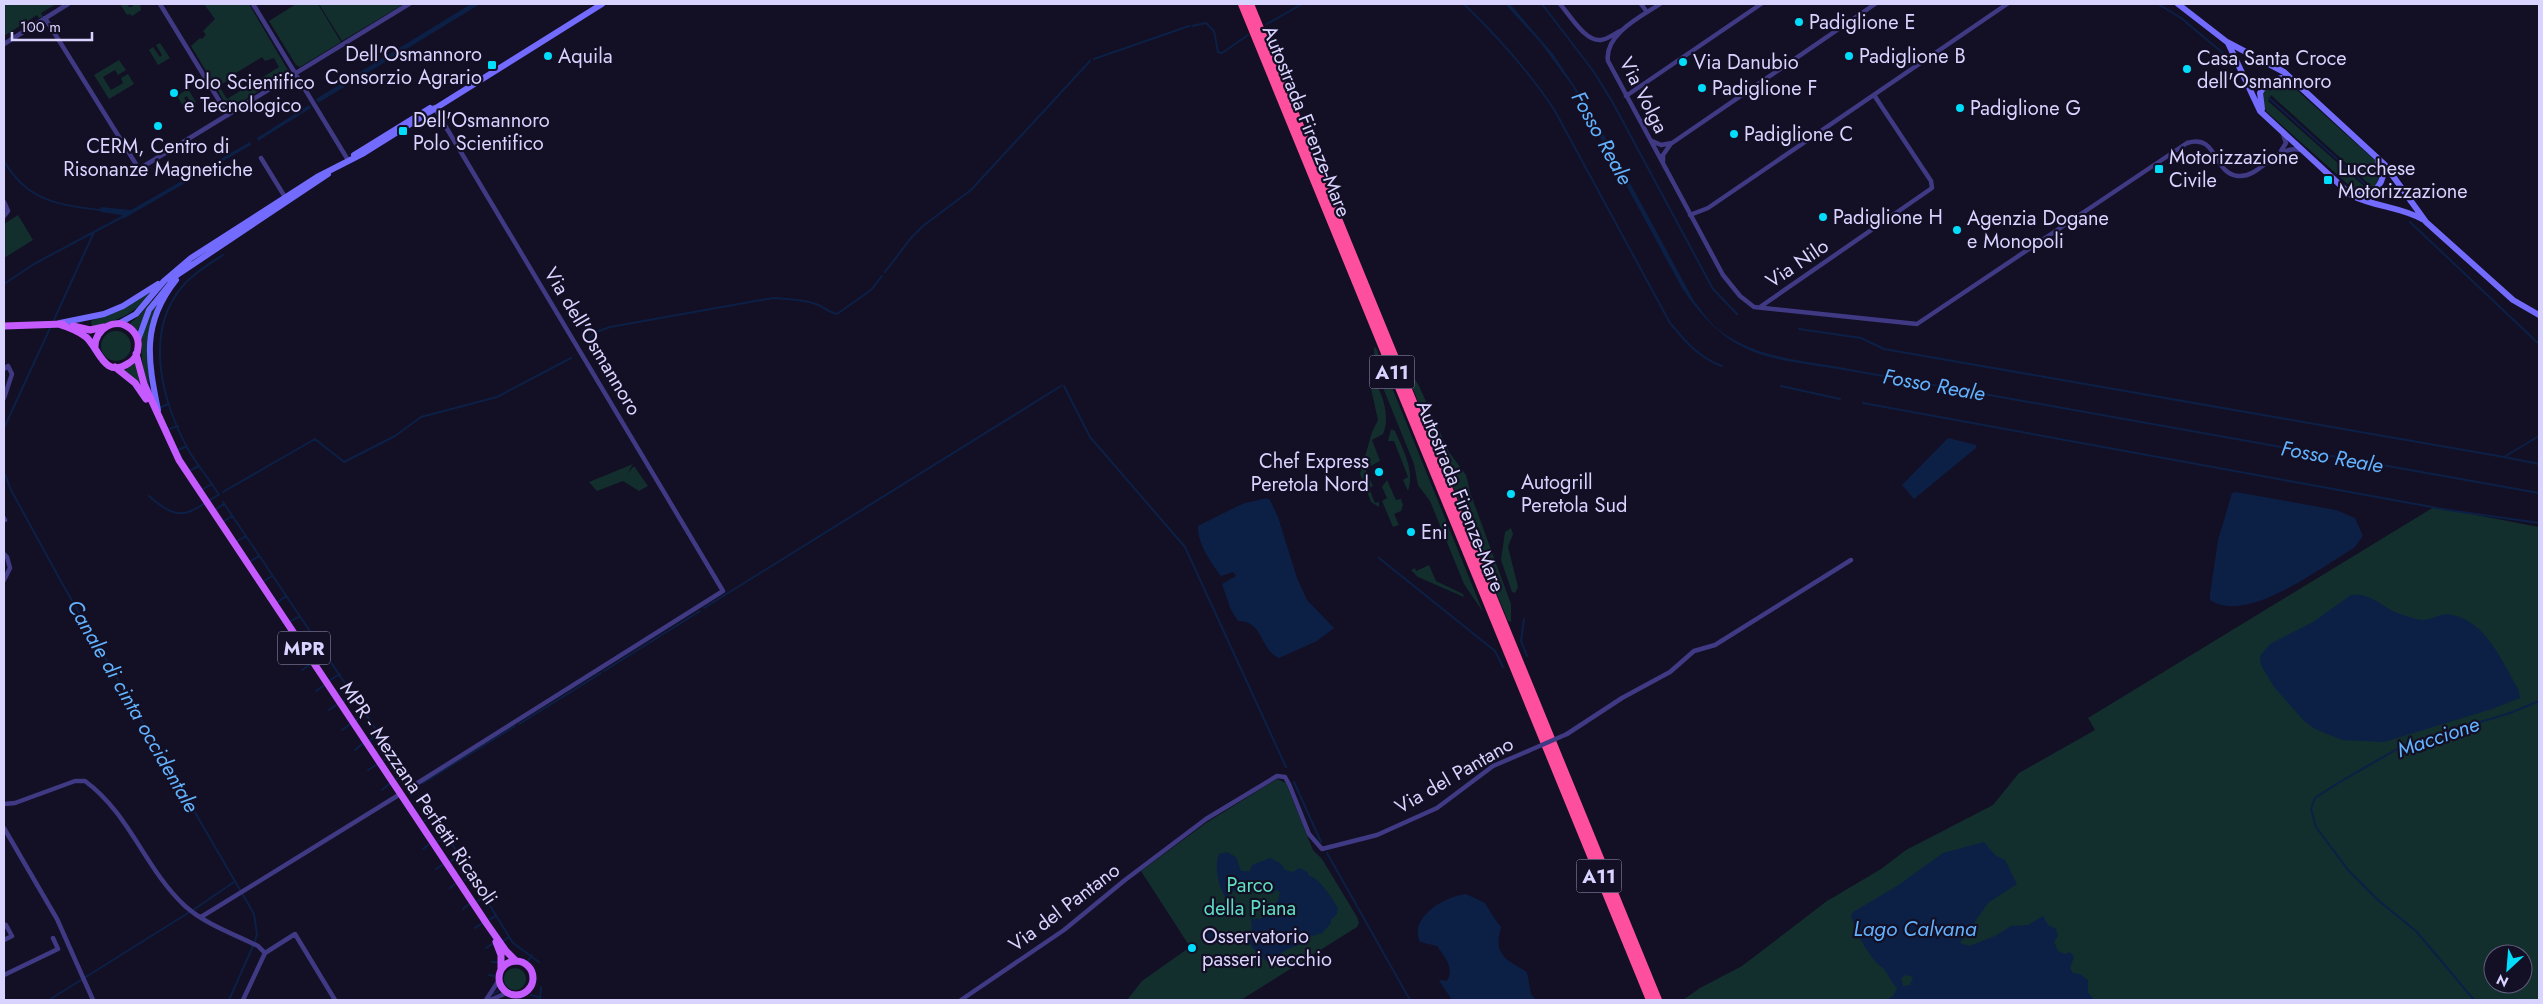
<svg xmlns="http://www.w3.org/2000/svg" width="2543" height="1004" viewBox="0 0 2543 1004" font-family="Jost,sans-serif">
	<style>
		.green { fill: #122f2e; fill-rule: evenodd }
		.water { fill: #0c2046; fill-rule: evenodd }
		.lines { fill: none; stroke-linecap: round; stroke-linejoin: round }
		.stream { stroke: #0c2046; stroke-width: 2 }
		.minor { stroke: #3f3a83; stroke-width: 4.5 }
		.secondary { stroke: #726bfe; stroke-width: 6 }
		.primary { stroke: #c55bfe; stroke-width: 7 }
		.motorway { stroke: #fe4f9e; stroke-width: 8 }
		.minor-bridge { stroke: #3f3a83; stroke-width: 4.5 }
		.poi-dot { fill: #02ddfc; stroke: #130f25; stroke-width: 2 }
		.labels { text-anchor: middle; stroke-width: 4.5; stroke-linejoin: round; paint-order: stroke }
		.shield { fill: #130f25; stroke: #9e98be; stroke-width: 1 }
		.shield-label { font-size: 19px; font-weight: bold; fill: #d9d3ff }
		.poi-label { font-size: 20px; fill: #d9d3ff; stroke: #130f25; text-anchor: start }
		.street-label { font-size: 20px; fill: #d9d3ff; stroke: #130f25 }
		.park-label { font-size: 20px; fill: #5fdfc2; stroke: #130f25 }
		.water-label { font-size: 21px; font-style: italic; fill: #62b2fe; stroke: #130f25 }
	</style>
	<rect width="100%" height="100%" fill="#130f25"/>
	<path class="green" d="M4 4H56L41 13 43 17 39 18 37 15 4 36Z
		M120 4H129L128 7H132L134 4H140L141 10 132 16 130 14 127 15Z
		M204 4H249L289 72 232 108 227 106 191 46 200 38 202 39 206 35 203 31 215 19ZM262 57 265 61 274 58 279 67 227 99 219 86 227 81 226 79Z
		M296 4H318L341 42 300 67 296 65 269 21Z
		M319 4H404L342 41Z
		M160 43 170 58 158 65 149 50 153 47 160 57 162 55 156 45Z
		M119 60 126 70 118 75 115 70 103 77 111 90 123 83 121 78 128 74 134 84 109 99 94 75Z
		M2282 80 2290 84 2378 163C2381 175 2380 180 2372 189L2357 191 2351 187 2266 111 2261 98 2265 87ZM2271 95 2368 183 2365 187 2268 101Z
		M188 89 196 102 192 105 187 96 184 98 189 106 185 109 177 96Z
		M18 215 33 240 4 258V224Z
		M150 293C137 313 115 322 92 327L91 321Z
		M161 294 148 344 149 388C135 347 141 330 161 294Z
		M152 300 153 301 137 331 130 323 139 316Z
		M101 346a15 15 0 1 1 30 0a15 15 0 1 1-30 0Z
		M1374 347 1376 348 1483 612 1464 584 1430 501 1418 485 1414 464 1375 368Z
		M135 363 140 384 139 385 124 371Z
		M1406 364 1419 386 1449 452 1466 475 1471 495 1511 604V622L1508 621 1404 367Z
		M1370 375C1382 390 1391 416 1383 434L1372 440 1380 461 1365 469 1373 486 1369 488 1375 503 1379 502V507L1371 502 1360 474 1372 432 1378 420 1370 384Z
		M1391 429 1395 431C1403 450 1415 470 1408 491L1403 480 1408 477 1394 441H1388Z
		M633 464 627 474 634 466 648 486 639 491 623 481 597 491 589 482Z
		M1387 480 1396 500 1401 499 1403 505 1401 511 1394 514 1399 525 1393 527 1382 501 1387 498 1382 487Z
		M2434 507 2539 527V1000H1683L1700 988 1742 966 1827 901 1881 869 1906 850 1993 805 2019 773 2095 730 2088 718ZM2493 954H2523V984H2493Z
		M1511 528 1513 534 1508 547 1518 587 1515 593 1512 592 1501 560 1505 532Z
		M1429 565 1436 581 1463 594 1464 597 1418 577 1411 570 1415 568 1416 571Z
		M1277 779 1286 783 1313 850 1322 859 1357 917 1359 923 1357 927 1241 1000H1127L1142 981 1190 947 1141 871 1206 823Z
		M504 979a11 11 0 1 1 22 0a11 11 0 1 1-22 0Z"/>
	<path class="water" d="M471 4H480L318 103 316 99Z
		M1505 4H1510L1553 54 1591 111 1694 301C1702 311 1710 323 1719 330 1758 360 1810 361 1855 370V372C1772 357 1733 364 1682 288L1573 87 1540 42Z
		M309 105 311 108 258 141 257 138Z
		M250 142 251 145 123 219 121 215 101 212 100 207 131 210Z
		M1948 438 1976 445V448L1914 499 1902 485Z
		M2236 492 2336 510 2355 518 2363 536 2354 548C2321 567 2247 625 2210 600V595L2218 540 2232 493Z
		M1266 498 1270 500 1278 517 1297 578 1307 600 1334 628 1317 641 1279 658C1259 649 1264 621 1238 621L1231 610 1222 584 1236 576 1233 572 1221 576C1211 563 1197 543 1198 526L1242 504Z
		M2351 595C2371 592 2383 608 2400 614 2406 616 2415 619 2422 620 2433 620 2441 612 2452 615 2486 621 2504 664 2519 691L2520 698 2492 709 2384 742 2342 740 2315 729 2304 721 2274 687 2261 665 2260 656 2270 644 2313 622Z
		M1984 842 1995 855 2005 860 2017 884 1988 903 1960 943 1969 946 1995 936 2011 926 2028 925 2043 916 2048 925 2056 929 2058 936 2054 942 2058 951 2065 954 2070 952 2074 957 2070 968 2073 973 2080 974 2088 980V992L2094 1000H1886L1893 996 1897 988C1891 982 1889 976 1884 969 1881 966 1877 964 1875 961 1865 949 1855 931 1851 916L1853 912 1897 886 1943 853ZM1906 975 1913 977 1910 985 1903 986 1901 978Z
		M1227 852 1236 857 1241 871H1250L1252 865 1270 858 1280 863 1285 870 1293 872 1299 868 1308 872 1309 876C1319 877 1332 898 1338 908L1337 914 1331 920V923L1322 933 1309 937 1306 944C1291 944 1280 956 1266 961L1252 947 1247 938 1252 928 1251 919 1252 917 1254 920 1257 918 1260 920 1269 907 1278 901 1280 892 1276 890 1272 894 1246 884 1239 886 1226 898C1218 886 1214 866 1219 854Z
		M1466 894 1485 903C1490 912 1495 919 1501 927 1493 956 1506 959 1527 972L1531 994 1536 1000H1452L1440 982 1439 980 1447 981C1455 968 1444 956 1437 946L1420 942C1408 917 1446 896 1466 894Z
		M1213 926 1219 937 1207 943 1201 932Z"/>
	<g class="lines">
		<path class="stream" d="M1464 4C1498 37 1529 71 1555 111L1670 323C1684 340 1700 359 1722 366
			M1542 4 1594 72 1613 103 1713 289 1737 314
			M2158 4 2181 18 2230 59
			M1267 24 1302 4
			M1192 26 1206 23 1214 31 1218 52 1222 53 1248 35
			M1094 59 1189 26
			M2269 98 2366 185
			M4 161C27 201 58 205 101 210
			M2410 222 2539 344
			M885 272 911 238 923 226 971 190 1090 61
			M4 284 34 264 92 233
			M53 322 94 232 124 216
			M1799 329 1861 338 1884 349 2504 457
			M588 339 596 332 610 327 773 298C787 299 802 299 816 304 824 307 829 313 837 314L871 290 882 276
			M1855 371 2539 493
			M1064 386 1090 437 1185 547 1286 767
			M1781 386 1840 399
			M1863 403 2448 510 2539 523
			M161 407 169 404
			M4 428 51 326
			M169 429 178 426
			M2539 436 2504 457 2539 464
			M178 450 187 446
			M191 470 199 466
			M4 472 11 490 63 585 254 914 257 934 255 941
			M203 489 212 484
			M223 492 315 439 344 462 395 436 421 417 497 397 571 358
			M219 495C210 480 198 466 189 451 163 404 143 335 181 288 192 274 208 265 223 255
			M149 496C180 524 188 514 218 495
			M223 502 408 777
			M216 509 224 504
			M224 521 232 516
			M237 541 246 536
			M1379 558 1495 651 1503 667
			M251 561 259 556
			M264 581 272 576
			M278 602 286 596
			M704 608 1061 386
			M1524 619 1521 641 1527 656
			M291 621 300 616
			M304 641 312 635
			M318 660 326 655
			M302 670 309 665
			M604 671 700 611
			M330 680 340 674
			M316 691 323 686
			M344 701 354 694
			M329 710 336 705
			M357 720 367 714
			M519 724 601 673
			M342 730 349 725
			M370 740 381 734
			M355 750 362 744
			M384 760 394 754
			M368 770 376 765
			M397 779 406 774
			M1294 782 1321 842
			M423 783 515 726
			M382 790 389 784
			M423 797 513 943 539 962
			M425 821 434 816
			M438 841 447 836
			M423 849 428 845
			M1327 853 1410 1000
			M451 861 460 855
			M436 869 442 865
			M465 880 472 875
			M450 888 455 884
			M478 901 484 897
			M463 909 469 904
			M193 910 234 882
			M490 919 496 916
			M475 928 481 924
			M503 941 509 937
			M486 948 492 944
			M528 961 532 955
			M492 962H498
			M489 975 494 976
			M494 994 498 991
			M531 995 538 997
			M49 1000 188 913
			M229 1000 253 946
			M540 1000 541 987
			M2474 1000 2416 931 2379 901 2348 870 2316 827 2311 809 2315 798 2338 783 2404 745 2510 713 2539 701"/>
		<path class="minor" d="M160 4 228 115
			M253 4 348 160
			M1560 4C1570 15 1585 42 1601 40 1608 39 1614 34 1620 31
			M1641 4 1647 12
			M1660 4C1642 16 1604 34 1608 61L1723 275 1740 296 1754 307 1917 324 2187 143C2218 133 2213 174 2238 176 2261 178 2275 144 2301 150
			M45 18 139 169 409 4
			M4 44 68 4
			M1626 96 1761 4
			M1652 141 1661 145 1672 143 1875 4
			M2281 151 2286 143 2283 134
			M261 158 285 197
			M1663 162V155L1670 145
			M4 202 8 211 4 216
			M1690 215 1708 208 2007 4
			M1760 307 1932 188 1931 181 1874 95
			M4 369 8 366 12 374 4 398
			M4 518 5 520
			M4 554 7 557 10 568 4 580
			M1567 734 1622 698 1670 672 1694 651 1715 645 1851 560
			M416 784 723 591 434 107
			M4 804 15 803 75 781H85C130 814 145 869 185 906 205 924 234 934 258 946L265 953
			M4 828 57 919 93 1000
			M201 917 397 796
			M4 927 6 925 12 936 4 940
			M265 953 295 934 335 1000
			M4 975 58 949 53 938
			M243 1000 265 953
			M486 1000 499 980
			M490 1000 507 993
			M961 1000 1064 930 1125 880 1206 819 1277 776 1285 777 1289 784 1309 834 1322 849 1377 835 1437 808 1493 766 1528 751"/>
		<path class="secondary" d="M2178 4 2227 42 2284 72 2385 165 2426 222 2513 300 2539 315
			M2228 43 2260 111 2351 195C2374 207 2402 207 2424 220
			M2262 109 2260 93 2266 83 2281 78 2293 82
			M354 155 430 108
			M2352 191C2367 198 2379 191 2383 176L2378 161
			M60 323 104 314 123 306 158 284
			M118 324 136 314 164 281 191 258 317 177 364 153 602 4
			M138 340 149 310 177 275 328 174
			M158 410C148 360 141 324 176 280"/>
		<path class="primary" d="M58 324C68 327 78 331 86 337 99 348 104 380 129 363 134 360 138 354 138 347 139 341 137 335 132 330 116 315 94 329 95 348
			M4 326 63 324
			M73 326 90 330 104 327
			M136 354 144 384 179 460 487 924 506 951 516 961
			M115 367 135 383 146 399
			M496 942 501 955V969
			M499 978a17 17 0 1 1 34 0a17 17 0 1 1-34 0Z"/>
		<path class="motorway" d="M1242 4 1650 1000
			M1250 4 1658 1000"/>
		<path class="minor-bridge" d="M1528 751 1567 734"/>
	</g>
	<g class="poi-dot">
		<circle cx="1799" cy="22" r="5"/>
		<circle cx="548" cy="56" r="5"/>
		<circle cx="1849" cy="56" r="5"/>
		<circle cx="1683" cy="62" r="5"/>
		<rect x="487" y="60" width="10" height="10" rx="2.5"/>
		<circle cx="2187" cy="69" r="5"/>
		<circle cx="1702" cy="88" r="5"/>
		<circle cx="174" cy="93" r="5"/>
		<circle cx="1960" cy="108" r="5"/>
		<circle cx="158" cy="126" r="5"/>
		<rect x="398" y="126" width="10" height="10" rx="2.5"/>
		<circle cx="1734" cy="134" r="5"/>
		<rect x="2154" y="164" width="10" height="10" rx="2.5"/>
		<rect x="2323" y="175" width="10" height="10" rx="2.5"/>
		<circle cx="1823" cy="217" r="5"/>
		<circle cx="1957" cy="230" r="5"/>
		<circle cx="1379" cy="472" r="5"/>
		<circle cx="1511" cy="494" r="5"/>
		<circle cx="1411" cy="532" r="5"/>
		<circle cx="1192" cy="948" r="5"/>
	</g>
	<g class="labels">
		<g class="shield">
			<rect x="1369.5" y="355.5" width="45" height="33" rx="4"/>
			<rect x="278" y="631.5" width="52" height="33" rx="4"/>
			<rect x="1576.5" y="859.5" width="45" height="33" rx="4"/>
		</g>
		<g class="shield-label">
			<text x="1392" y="379">A11</text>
			<text x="304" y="655">MPR</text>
			<text x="1599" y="883">A11</text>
		</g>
		<g class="poi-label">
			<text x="1809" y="29">Padiglione E</text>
			<text x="482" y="61" text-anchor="end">Dell'Osmannoro<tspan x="482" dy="23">Consorzio Agrario</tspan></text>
			<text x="558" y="63">Aquila</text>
			<text x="1859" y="63">Padiglione B</text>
			<text x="2197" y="65">Casa Santa Croce<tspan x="2197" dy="23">dell'Osmannoro</tspan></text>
			<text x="1693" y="69">Via Danubio</text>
			<text x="184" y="89">Polo Scientifico<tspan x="184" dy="23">e Tecnologico</tspan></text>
			<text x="1712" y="95">Padiglione F</text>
			<text x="1970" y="115">Padiglione G</text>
			<text x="413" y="127">Dell'Osmannoro<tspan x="413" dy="23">Polo Scientifico</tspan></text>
			<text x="1744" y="141">Padiglione C</text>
			<text x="158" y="153" text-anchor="middle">CERM, Centro di<tspan x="158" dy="23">Risonanze Magnetiche</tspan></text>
			<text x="2169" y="164">Motorizzazione<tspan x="2169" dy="23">Civile</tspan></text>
			<text x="2338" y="175">Lucchese<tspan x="2338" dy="23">Motorizzazione</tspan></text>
			<text x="1833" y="224">Padiglione H</text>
			<text x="1967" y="225">Agenzia Dogane<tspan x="1967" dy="23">e Monopoli</tspan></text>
			<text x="1369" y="468" text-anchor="end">Chef Express<tspan x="1369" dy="23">Peretola Nord</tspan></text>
			<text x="1521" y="489">Autogrill<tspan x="1521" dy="23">Peretola Sud</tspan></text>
			<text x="1421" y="539">Eni</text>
			<text x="1202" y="943">Osservatorio<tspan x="1202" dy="23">passeri vecchio</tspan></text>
		</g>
		<g class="street-label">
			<text transform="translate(1644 95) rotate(63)" y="7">Via Volga</text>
			<text transform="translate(1307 121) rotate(68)" y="7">Autostrada Firenze-Mare</text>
			<text transform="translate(1797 263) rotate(-34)" y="7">Via Nilo</text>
			<text transform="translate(593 341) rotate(59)" y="7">Via dell'Osmannoro</text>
			<text transform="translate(1461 496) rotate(68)" y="7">Autostrada Firenze-Mare</text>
			<text transform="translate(1454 775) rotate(-30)" y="7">Via del Pantano</text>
			<text transform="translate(419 793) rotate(56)" y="7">MPR - Mezzana Perfetti Ricasoli</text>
			<text transform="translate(1064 907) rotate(-37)" y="7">Via del Pantano</text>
		</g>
		<g class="park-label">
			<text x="1250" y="892">Parco<tspan x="1250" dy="23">della Piana</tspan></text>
		</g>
		<g class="water-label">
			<text transform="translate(1602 138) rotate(61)" y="7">Fosso Reale</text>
			<text transform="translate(1934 385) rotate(10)" y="7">Fosso Reale</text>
			<text transform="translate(2332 457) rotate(10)" y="7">Fosso Reale</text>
			<text transform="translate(133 706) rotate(60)" y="7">Canale di cinta occidentale</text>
			<text transform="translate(2438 737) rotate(-19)" y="7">Maccione</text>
			<text x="1915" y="936">Lago Calvana</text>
		</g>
	</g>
	<rect width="2543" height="1004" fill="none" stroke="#d9d3ff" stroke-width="10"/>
	<g transform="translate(2508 969) rotate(206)"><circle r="24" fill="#130f25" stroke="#625d7c"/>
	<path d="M0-4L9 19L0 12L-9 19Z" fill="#02ddfc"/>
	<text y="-8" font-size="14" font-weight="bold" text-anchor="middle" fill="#d9d3ff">N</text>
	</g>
	<path d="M12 32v8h80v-8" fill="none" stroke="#d9d3ff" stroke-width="2.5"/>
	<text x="20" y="32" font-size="15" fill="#d9d3ff" stroke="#130f25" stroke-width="4" paint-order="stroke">100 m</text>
</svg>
